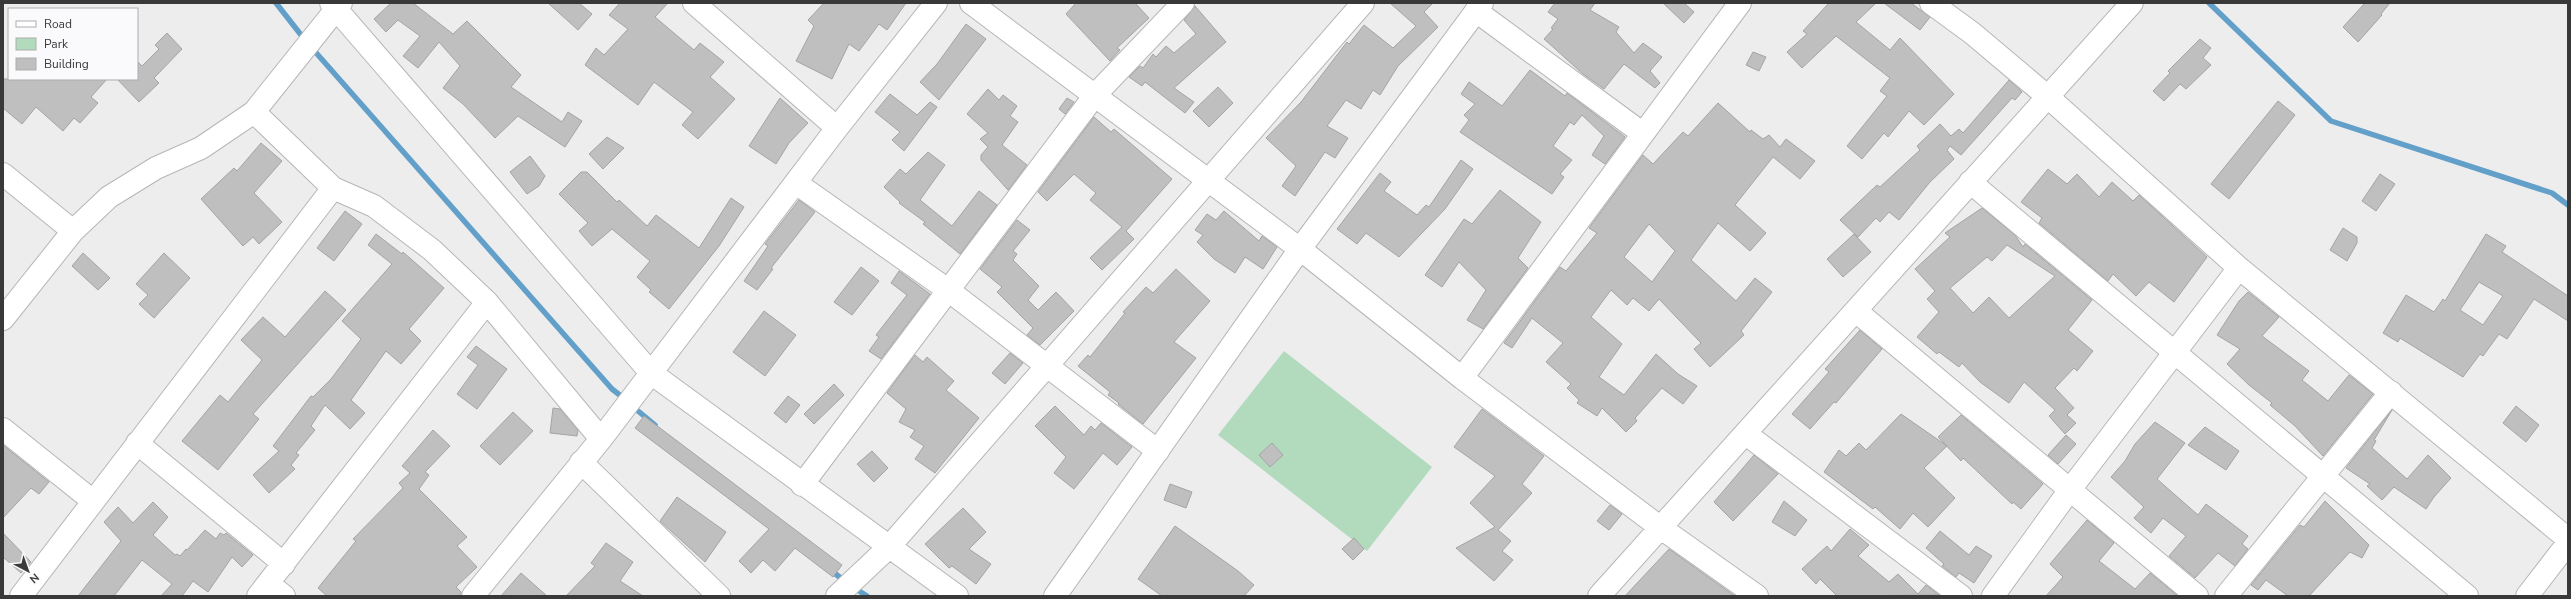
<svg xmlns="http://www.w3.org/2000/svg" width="2571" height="599" viewBox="0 0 2571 599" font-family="'Nunito Sans',sans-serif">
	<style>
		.green { fill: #b2dbbe }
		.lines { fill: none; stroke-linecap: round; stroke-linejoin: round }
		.stream { stroke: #62a0c9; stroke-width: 5.5 }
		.building { fill: #bfbfc0; stroke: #a4a4a5; fill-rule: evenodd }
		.minor-casing { stroke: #b6b6b7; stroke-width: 24 }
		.major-casing { stroke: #b6b6b7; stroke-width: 24 }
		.minor { stroke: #fff; stroke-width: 22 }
		.major { stroke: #fff; stroke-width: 22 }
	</style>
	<rect width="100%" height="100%" fill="#ededee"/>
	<path class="green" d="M1284 351 1432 467 1367 551 1218 435Z"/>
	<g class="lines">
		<path class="stream" d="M276 3 305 40
			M2209 3 2331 121 2552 193 2568 205
			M311 47 612 389 626 400
			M632 406 655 425
			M829 569 846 582
			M853 587 867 596"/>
	</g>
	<path class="building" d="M391 3H413L453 34 467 21 521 75 511 87 562 122 568 112 582 121 565 147 518 116 495 138 463 104 443 88 460 66 439 42 418 68 403 56 420 36 398 20 386 32 374 19Z
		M548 3H579L592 14 578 30Z
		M620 3H668L655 17 694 50 700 43 724 62 710 77 735 99 698 139 682 125 693 112 654 82 638 105 585 65 596 48 604 55 628 29 609 15Z
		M824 3H906L887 30 879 24 859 51 849 44 832 79 796 61 814 26 808 20Z
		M1076 3H1135L1149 18 1117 48 1120 50 1110 61 1066 14Z
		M1390 3H1433L1424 12 1438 27 1398 66 1380 95 1373 90 1361 109 1346 100 1327 126 1348 138 1335 158 1325 152 1295 196 1282 186 1296 166 1266 138 1301 102 1347 42 1349 44 1364 25 1393 48 1416 26Z
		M1555 3H1595L1590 10 1619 27 1616 32 1634 53 1643 43 1662 57 1650 71 1660 83 1655 88 1624 64 1604 89 1583 74 1544 39 1553 29 1551 28 1558 19 1548 12Z
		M1663 3H1684L1694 12 1684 23Z
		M1829 3H1876L1856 22 1890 50 1900 38 1954 94 1924 125 1909 111 1888 137 1884 133 1862 159 1847 146 1887 96 1880 91 1890 78 1836 36 1802 68 1787 52 1807 34 1803 31Z
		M1884 3H1911L1930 17 1920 30Z
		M2365 3H2390L2381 14 2382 15 2358 42 2343 27Z
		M1195 6 1226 42 1174 88 1194 102 1185 113 1145 82 1142 86 1129 77 1140 66 1143 68 1153 54 1156 57 1166 46 1174 53 1196 34 1184 20Z
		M966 24 986 39 939 100 920 82 937 64Z
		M167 33 182 49 154 78 159 83 139 102 117 79H137V61L142 66 159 49 155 45Z
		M2200 39 2211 48 2203 58 2211 65 2186 89 2180 84 2164 101 2153 91 2170 73 2168 71Z
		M1753 52 1766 57 1759 71 1746 65Z
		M1530 70 1565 96 1567 93 1625 137 1605 164 1592 155 1604 136 1582 115 1574 125 1570 122 1553 146 1572 160 1560 174 1564 177 1552 194 1460 132 1469 120 1464 115 1475 104 1461 94 1469 82 1502 106Z
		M3 79H107L91 97 98 103 80 123 74 118 63 131 36 107 22 124 3 108Z
		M2009 80 2022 92 2015 100 2012 98 1961 155 1950 146 1947 150 1954 159 1930 182 1899 220 1889 212 1880 222 1876 218 1858 237 1840 220 1877 185 1880 187 1920 150 1917 146 1940 124 1951 136 1959 129 1963 133Z
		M1218 87 1233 103 1209 127 1193 111Z
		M988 89 999 100 1003 95 1017 106 1010 116 1018 122 1002 145 1027 165 1008 190 981 160V155L988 147 980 139 988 133 967 114Z
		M890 94 917 115 930 102 937 107 904 151 892 140 900 132 875 112Z
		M780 98 808 123 789 143 776 164 749 146Z
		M1067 98 1074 102 1065 114 1059 109Z
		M2278 101 2295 115 2229 199 2211 184Z
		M1718 103 1750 132 1751 130 1763 139 1769 135 1780 147 1786 139 1815 161 1800 179 1773 157 1735 205 1766 233 1750 251 1718 223 1691 260 1736 301 1755 278 1772 292 1741 331 1744 335 1710 367 1694 349 1701 343 1659 299 1649 311 1633 298 1627 305 1611 290 1591 317 1622 344 1599 377 1624 395 1656 354 1678 374 1697 386 1683 404 1662 388 1635 418 1637 421 1626 432 1602 408 1597 416 1577 403 1579 400 1567 388 1571 384 1546 362 1563 343 1532 318 1512 348 1504 343 1560 267 1566 271 1597 233 1589 228 1643 155 1653 164 1683 132 1688 136ZM1649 224 1675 251 1652 282 1624 257Z
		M1094 117 1111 132 1114 129 1172 179 1126 231 1134 239 1102 270 1090 258 1122 227 1090 200 1096 193 1074 174 1047 201 1038 192Z
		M607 137 624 148 603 169 589 154Z
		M261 143 282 161 254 193 282 222 259 244 253 237 243 246 201 199 234 168 237 171Z
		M928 152 945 165 920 200 952 226 979 191 997 205 960 254 923 224 925 222 899 203 900 202 884 187 900 169 906 174Z
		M530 156 545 176 539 186 527 194 510 172Z
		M1461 160 1473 169 1445 209 1399 257 1366 233 1357 244 1337 229 1380 173 1391 182 1384 191 1417 215 1426 205 1429 207Z
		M2048 169 2067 184 2077 174 2099 197 2112 182 2133 201 2139 195 2207 257 2174 302 2149 282 2136 296 2113 274 2108 281 2039 223 2042 218 2021 202Z
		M581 172H587L617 202 619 200 647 226 656 215 699 248 731 198 744 207 719 246 669 309 649 292 651 290 637 277 650 261 612 229 592 246 579 231 588 223 559 194Z
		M2380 174 2395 184 2376 211 2362 201Z
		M1500 190 1541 222 1518 258 1528 268 1483 329 1467 320 1486 290 1459 262 1442 287 1425 275 1464 219 1472 224Z
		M799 200 815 212 771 268 773 269 757 290 744 281 768 246 765 244Z
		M1982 208 2015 235 2023 247 2025 244 2092 300 2068 330 2093 351 2077 371 2074 368 2055 388 2074 408 2067 415 2076 423 2065 434 2049 416 2055 410 2024 382 2009 403 1980 382 1962 363 1959 367 1939 352 1937 354 1917 337 1939 312 1927 299 1935 291 1915 269 1950 237 1945 233ZM2007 245 2055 276 2009 318 1989 297 1973 313 1950 288 1987 257 1992 261Z
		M345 211 362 224 334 261 317 248Z
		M1224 211 1259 241 1262 236 1277 247 1263 269 1245 257 1235 273 1214 259 1197 242 1203 235 1195 230 1207 214 1216 220Z
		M1017 220 1030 230 1013 251 1017 254 1013 260 1039 286 1028 300 1038 310 1056 292 1074 311 1040 345 1027 335 1033 328 997 292 1002 287 980 269Z
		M2343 228 2357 237V243L2347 261 2330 250Z
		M376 234 402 254 403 252 444 288 409 329 421 341 401 364 386 351 351 400 365 413 350 429 325 405 311 426 315 430 296 453 299 455 291 465 295 469 269 493 253 475 279 451 273 446 311 396 313 397 331 379 361 339 342 321 392 264 368 245Z
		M1854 234 1871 252 1843 277 1827 259Z
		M2486 234 2506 246 2502 252 2568 296V321L2534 299 2507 339 2499 334 2483 356 2480 354 2463 377 2400 338 2398 342 2383 333 2406 295 2434 312 2443 299 2445 301ZM2479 282 2503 296 2483 325 2460 310Z
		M83 253 110 278 98 290 72 266Z
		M164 253 190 278 154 318 139 304 148 295 136 284Z
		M861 267 879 281 852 315 834 302Z
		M1176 269 1210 301 1174 342 1196 358 1143 424 1118 404 1119 403 1108 395 1110 392 1078 366 1088 355 1090 357 1125 313 1123 312 1146 287 1153 293Z
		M899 271 930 294 881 359 869 351 879 337 876 335 907 295 891 283Z
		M325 291 346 310 253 414 259 419 218 470 182 441 220 395 228 402 262 360 241 340 263 317 285 337Z
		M2248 292 2279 317 2262 336 2309 371 2302 380 2328 401 2349 375 2373 394 2323 456 2295 426 2270 405 2272 403 2249 385 2227 364 2240 349 2217 335 2239 301Z
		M764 311 796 335 765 376 733 352Z
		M1860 330 1882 349 1836 403 1834 402 1810 429 1792 414 1829 372 1825 369Z
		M476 346 507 369 477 409 457 394 478 365 467 357Z
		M1010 353 1023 363 1005 384 992 373Z
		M915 355 923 362 927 357 954 381 946 390 979 418 935 473 915 459 924 446 910 437 915 430 899 422 906 409 887 393Z
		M834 384 844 395 814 424 804 414Z
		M788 396 800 405 786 423 774 413Z
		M1055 406 1084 435 1091 426 1095 430 1101 423 1132 447 1117 465 1103 453 1074 489 1054 473 1066 457 1035 426Z
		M2516 406 2539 425 2526 442 2503 423Z
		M553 408 560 409 578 430 577 436 550 433Z
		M1482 409 1544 456 1522 484 1532 493 1498 530 1511 541 1502 551 1513 560 1494 581 1456 548 1495 527 1470 503 1495 476 1454 447Z
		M2392 410 2374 440 2376 441 2372 448 2407 479 2428 455 2451 478 2434 497 2426 509 2394 487 2382 500 2367 486 2370 484 2346 468Z
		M513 412 533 431 500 465 480 446Z
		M1901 414 1947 446 1924 468 1955 498 1928 527 1913 513 1900 529 1875 507 1873 509 1824 472 1839 450 1846 456 1859 443 1866 450Z
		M1961 415 2043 484 2021 509 2013 502 2012 504 1963 458 1961 461 1938 437Z
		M644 416 842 565 833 577 795 548 775 571 763 560 751 573 739 561 769 529 635 428Z
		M2155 422 2185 443 2157 479 2198 515 2206 504 2248 536 2242 544 2248 549 2235 566 2218 553 2195 578 2169 556 2186 536 2163 518 2151 533 2134 518 2144 507 2111 477 2125 461 2135 444Z
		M2205 427 2239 451 2226 470 2188 445Z
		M433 430 450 446 425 472 429 475 419 489 467 537 457 546 477 567 456 587 461 592V596H327L318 588 356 541 353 539 403 488 399 483 410 473 402 466Z
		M2066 435 2076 444 2058 464 2048 455Z
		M1272 443 1283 455 1270 467 1259 455Z
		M3 445 49 482 39 494 31 488 3 518Z
		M872 451 888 468 874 482 857 464Z
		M1754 455 1778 474 1733 521 1714 502Z
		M1170 484 1192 492 1186 508 1164 500Z
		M677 497 726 532 705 562 660 521Z
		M1784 501 1807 520 1795 536 1772 522Z
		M2325 501 2369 545 2362 558 2350 552 2309 596H2288L2266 580 2258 590 2251 585 2300 525 2304 527Z
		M153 502 168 517 153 535 175 555 177 554 180 556 186 549 187 550 205 530 216 539 220 533 224 535 226 533 253 555 242 567 232 557 208 592 193 581 182 596H161L172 584 142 560 114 596H78L121 541 104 522 118 507 133 523Z
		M1610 505 1622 514 1609 530 1597 521Z
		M963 508 986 532 969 549 991 564 976 584 952 566 949 568 925 544Z
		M2087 520 2114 543 2099 561 2135 589 2150 573 2178 596H2046L2063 577 2050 564Z
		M1175 526 1238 571 1254 585 1244 596H1162L1138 579Z
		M1850 529 1869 545 1858 556 1889 582 1898 574 1918 594 1926 585 1939 595 1837 596 1820 579 1816 584 1802 569 1827 546 1831 551Z
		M1940 531 1969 555 1976 546 1992 556 1974 583 1959 573 1956 577 1942 566 1944 564 1926 548Z
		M3 533 31 562 21 573 3 557Z
		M1354 538 1364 549 1353 560 1342 549Z
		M606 543 633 562 620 581 643 596H566L595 566 591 563Z
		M1669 549 1732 594 1735 596H1625Z
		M521 573 547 596H501Z"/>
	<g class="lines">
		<g class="minor-casing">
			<path id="minor" d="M331 3 651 373 957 596
				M694 3 837 128
				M971 3 1300 249 1462 378 1661 528 1757 596
				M1931 3 1972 33 2048 97 2239 268 2568 539
				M1476 11 1642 133
				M254 112 333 188 374 206 432 250 487 302 601 439
				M3 174 73 231
				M1970 182 2467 596
				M796 183 948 290 1158 451
				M1856 311 2197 596
				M3 319 73 231 109 197 156 168 201 148 254 112 341 3
				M1462 378 1740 3
				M3 429 93 501
				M1746 434 1961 596
				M137 443 284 564
				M581 462 719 596
				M802 485 1095 95 1183 3
				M269 584 284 596
				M21 596 333 188
				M258 596 487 302
				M473 596 601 439 837 128 936 3
				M837 596 889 547 1363 3
				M1599 596 2132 3
				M1993 596 2069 491 2239 268
				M2226 596 2391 392
				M2527 596 2568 543"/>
		</g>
		<g class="major-casing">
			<path id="major" d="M1055 596 1300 249 1482 3"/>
		</g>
		<use href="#minor" class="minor"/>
		<use href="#major" class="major"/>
	</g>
	<rect width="2571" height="599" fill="none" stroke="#393939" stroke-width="8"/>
	<rect x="8" y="8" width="130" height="72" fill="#fafafc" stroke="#adadae"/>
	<rect x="16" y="21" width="20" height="6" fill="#ffffff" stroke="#adadae"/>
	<text x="44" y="28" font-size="12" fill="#393939">Road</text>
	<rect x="16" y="38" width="20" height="12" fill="#b2dbbe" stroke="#adadae"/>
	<text x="44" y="48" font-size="12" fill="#393939">Park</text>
	<rect x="16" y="58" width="20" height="12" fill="#bfbfc0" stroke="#adadae"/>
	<text x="44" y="68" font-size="12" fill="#393939">Building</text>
	<g transform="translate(28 571) rotate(139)" stroke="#fafafc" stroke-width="3" paint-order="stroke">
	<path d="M0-3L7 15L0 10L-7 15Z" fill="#393939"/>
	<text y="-6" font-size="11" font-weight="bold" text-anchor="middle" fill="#393939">N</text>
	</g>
</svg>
